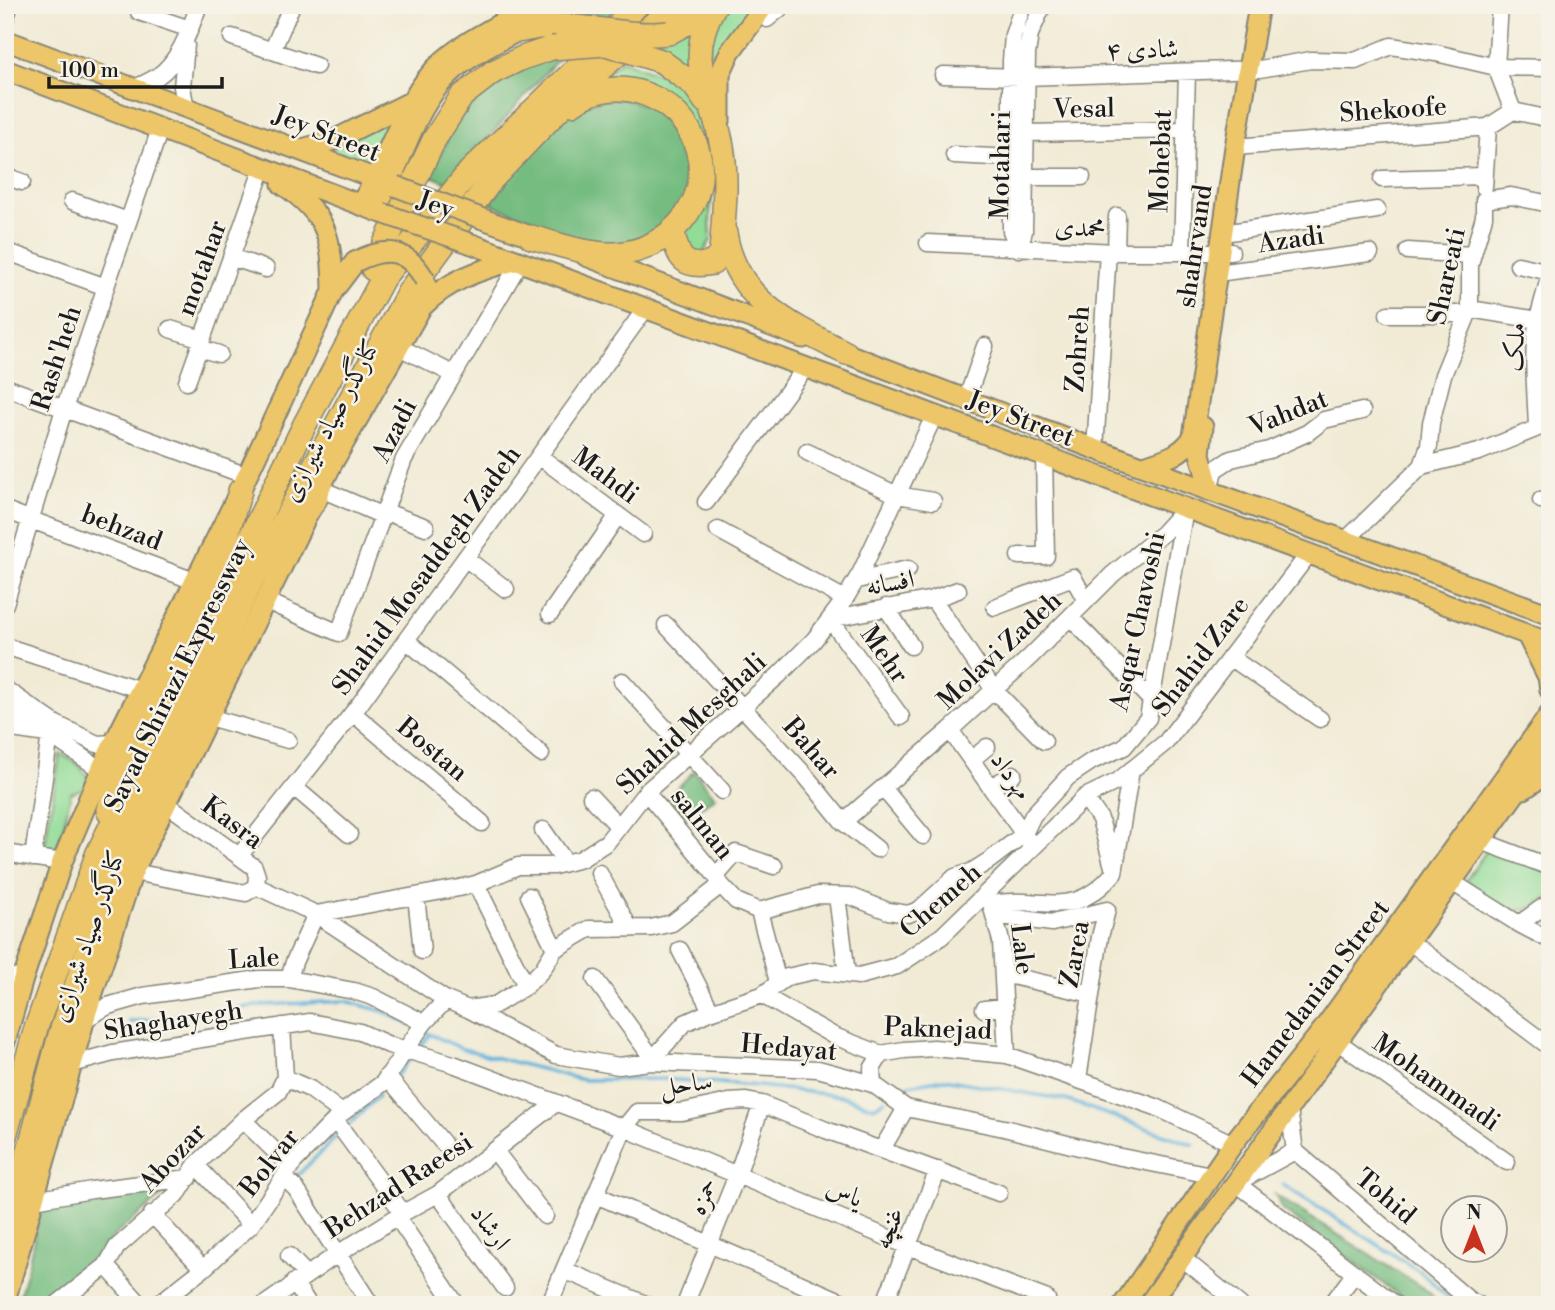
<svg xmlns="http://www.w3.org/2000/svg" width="1555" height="1310" viewBox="0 0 1555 1310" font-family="'Libre Bodoni',Amiri,serif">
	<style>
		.green { fill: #91dc97; stroke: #567c5a; stroke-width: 2 }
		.forest { fill: #74bc80; stroke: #486c4e; stroke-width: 2 }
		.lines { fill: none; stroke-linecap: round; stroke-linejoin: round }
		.stream { stroke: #62b3dd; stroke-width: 3.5 }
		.minor-casing { stroke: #868478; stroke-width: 19 }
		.major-casing { stroke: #868478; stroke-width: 23 }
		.highway-casing { stroke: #868478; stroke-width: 26 }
		.minor { stroke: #fff; stroke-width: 16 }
		.major { stroke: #ecc669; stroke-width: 19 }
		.highway { stroke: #ecc669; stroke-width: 23 }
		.major-bridge-casing { stroke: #868478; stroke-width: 23; stroke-linecap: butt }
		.highway-bridge-casing { stroke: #868478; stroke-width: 26; stroke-linecap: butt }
		.major-bridge { stroke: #ecc669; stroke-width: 19 }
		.highway-bridge { stroke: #ecc669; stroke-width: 23 }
		.labels { text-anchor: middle; stroke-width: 5; stroke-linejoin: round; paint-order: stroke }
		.street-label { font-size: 26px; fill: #1c1c1c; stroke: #f7f3e8 }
	</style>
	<rect width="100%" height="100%" fill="#f7f3e8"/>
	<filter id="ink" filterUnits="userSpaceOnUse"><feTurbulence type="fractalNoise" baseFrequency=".0143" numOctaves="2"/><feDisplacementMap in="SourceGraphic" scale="14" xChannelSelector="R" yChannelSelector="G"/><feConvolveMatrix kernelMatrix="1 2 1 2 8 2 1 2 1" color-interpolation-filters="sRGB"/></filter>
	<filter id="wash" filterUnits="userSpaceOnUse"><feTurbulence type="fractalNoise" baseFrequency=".00686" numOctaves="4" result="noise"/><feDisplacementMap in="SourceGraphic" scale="28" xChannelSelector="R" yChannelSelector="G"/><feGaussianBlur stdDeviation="1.57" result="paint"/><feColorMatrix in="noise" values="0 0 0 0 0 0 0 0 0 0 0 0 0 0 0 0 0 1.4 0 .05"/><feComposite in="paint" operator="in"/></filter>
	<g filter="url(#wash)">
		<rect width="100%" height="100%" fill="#f1ebd5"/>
		<path class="green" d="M719 5H756L707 88 710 20Z
			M696 21 686 71 642 43Z
			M622 60 673 80 700 104 716 145V177L710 210 711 240 702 255 690 250 592 86Z
			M395 116 371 167 327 149Z
			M60 754 77 763 88 777 85 788 71 793 57 855 44 850Z
			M1487 850 1550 872V896C1544 900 1537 906 1530 908 1507 918 1482 895 1466 880Z"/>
		<path class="forest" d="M554 5H621L611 14 541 17Z
			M558 59 448 183 431 176 454 124 474 99 530 60Z
			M619 98 647 106 670 119 697 162 686 208 637 246H597L560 234 485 201C510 173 556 116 591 103 599 100 610 99 619 98Z
			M694 771 715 797 682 821 664 801Z
			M176 1184 110 1239 102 1260 65 1287 46 1305H17L29 1262 41 1205Z
			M1275 1195 1429 1292 1439 1305H1412L1283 1210Z"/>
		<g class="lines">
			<path class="stream" d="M130 1022 264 1005 346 1001 382 1011 409 1024
				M423 1031 463 1049 583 1080 664 1079 759 1086 842 1096 874 1107 885 1100
				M419 1048 430 1035
				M397 1075 412 1057
				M895 1094 909 1085 944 1079 1066 1100 1194 1145
				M346 1128 378 1096
				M294 1179 340 1133
				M1283 1185 1421 1272 1456 1305"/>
		</g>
	</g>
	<g filter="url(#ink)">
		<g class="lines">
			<g class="minor-casing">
				<path id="minor" d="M1500 5 1496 67 1513 111
					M139 12 190 29
					M767 19 784 5
					M5 20 10 5
					M232 37 316 66
					M273 49 292 5
					M943 75 1025 77 1260 69 1311 60 1355 61 1391 46 1436 53 1496 67 1550 68
					M133 89C141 85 151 81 158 76 180 61 190 29 199 5
					M186 109 182 87 186 45
					M1026 133 1186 130
					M1235 147 1488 127 1513 111 1550 119
					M954 155 1011 158
					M5 176 22 182
					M1025 177H1082
					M1382 179 1483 176
					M1484 187 1488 127
					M72 201 128 221
					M1223 233 1377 210
					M928 243 1116 252H1231
					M1019 249 1024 231 1027 54 1030 34 1043 5
					M1019 249 1011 231V61L1013 35 1023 5
					M5 251 106 287
					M1408 251 1472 255
					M1116 252 1117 216
					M1182 252 1187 72
					M231 257 266 269
					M1518 265 1550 272
					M1217 273 1370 253
					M1470 309 1538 320
					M1388 314H1467
					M170 329 202 339
					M199 348 219 354
					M407 351 453 374
					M187 382 262 170
					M5 387 247 476
					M967 398 985 346
					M1537 428C1536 393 1531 353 1538 319 1542 303 1547 288 1550 272
					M1095 449 1108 252
					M807 452 897 495 933 501
					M539 456 643 534
					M1422 466 1429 446 1431 423 1443 375 1470 309V264L1484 217V200L1511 196 1550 204
					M1210 488 1214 470 1231 459 1269 450 1287 442 1307 433 1324 420 1362 411
					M321 489 381 515
					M1541 500 1550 497
					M706 502 806 367
					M5 510 194 581
					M383 511 426 527
					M718 530 845 599
					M1345 541 1422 466 1479 452 1550 423
					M1019 556H1046L1044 455
					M465 558 506 589
					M857 580 908 569
					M933 599 958 590
					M266 601 339 633 404 459 520 262
					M5 604 64 409 160 129
					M886 607 911 646
					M995 607 1073 577 1086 601
					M550 614 618 515
					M1070 617 1151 700
					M666 625 804 774 843 822 877 849
					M406 640 541 754
					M5 646 141 690
					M1230 657 1320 719
					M622 681 722 791
					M5 689 56 724 97 744 114 743
					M5 704 101 770
					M353 713 482 823
					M209 717 288 740
					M901 717 830 619 933 599 994 690 1044 741
					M5 728 47 734
					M950 730 1028 840
					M971 760 987 747
					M294 787 349 834
					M991 787 1013 774
					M883 788 923 836
					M646 792 716 876 721 885
					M591 797 619 827
					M1085 797 1100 819 1113 867
					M167 804 254 867 257 876 256 886
					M843 822 950 730 1030 657 1113 574 1163 533 1184 510
					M543 830 566 863
					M1481 841 1550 867
					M5 853 62 862
					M240 855 359 705 646 308
					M33 858 50 734 56 724
					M133 872 246 893 256 886
					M599 873 629 927
					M1114 873 1131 770
					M716 876 736 853 774 866
					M1452 882 1519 924 1550 940
					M476 884 526 986
					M256 886 316 914 446 1000 468 1009 495 1005 526 986 542 970 555 949 589 929 651 928 672 923 721 885 736 901 759 911 818 895 850 896 888 911 908 914 919 910 955 877 971 872 990 860 1024 834 1033 815 1068 777 1092 761 1124 747 1148 718 1185 509
					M416 896 422 951
					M529 896 555 949
					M837 896 847 974
					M991 904C1044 894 1071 923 1114 873
					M992 908 1001 941 1007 1055
					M759 911 778 982
					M316 914 459 888 476 884 518 866H554L581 859 607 842 646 792 779 675 814 640 845 599 861 572 935 414
					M994 915 1052 923 1107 910 1100 937 1078 1079
					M1519 924 1550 902
					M1410 942 1550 1047
					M680 950 711 1011
					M1003 974 1091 994
					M5 976 23 979
					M289 979 294 962 316 914
					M595 979 653 1059
					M762 995 834 1036 881 1054 904 1050 934 1048 1007 1055 1156 1107 1233 1144
					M468 1009 556 1055 619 1066 650 1062 818 1069 873 1084 906 1108 1004 1128 1111 1155 1211 1175
					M984 1009 1005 1007
					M85 1019 108 1006 143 996 259 979H289L354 991 373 997 424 1023
					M1338 1042 1507 1162
					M650 1062 685 1023 707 1013 762 995 787 977 814 971 859 976 897 966 942 936 1085 797 1118 781 1166 742 1308 555
					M72 1064 113 1053 310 1022 360 1032 389 1045 453 1064 624 1128 637 1112H682L729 1102 746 1101 762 1104 826 1130 999 1193
					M387 1076 443 1143
					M285 1078 310 1089 342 1113
					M873 1084 872 1069 881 1054
					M1289 1109 1295 1151 1469 1300 1479 1305
					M243 1120 291 1167
					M335 1120 403 1213
					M882 1149 906 1108
					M495 1151 545 1216
					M196 1165 251 1225
					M284 1177 296 1189 371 1305
					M1236 1183 1295 1151
					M1244 1189 1396 1305
					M438 1194 505 1288
					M596 1195 850 1305
					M34 1200 92 1190 189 1178
					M152 1214 203 1269
					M397 1217 454 1301
					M289 1256 306 1274
					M1181 1257 1240 1305
					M106 1266 141 1305
					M564 1270 645 1304
					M294 1282 309 1305
					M56 1305 106 1266 117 1247 179 1192 196 1165 243 1120 278 1092 285 1078 282 1026
					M157 1305 203 1269 251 1225 294 1162 342 1113 383 1083 424 1023 446 1000
					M264 1305 339 1253 403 1213 438 1194 556 1103
					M549 1305 624 1128 908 1246 1047 1299
					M685 1305 737 1175 762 1104
					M884 1305 938 1170
					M1331 1305 1355 1273"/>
			</g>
			<g class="major-casing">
				<path id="major" d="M5 40 395 186
					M5 70 382 213
					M720 121V74L730 52 765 5
					M299 150 334 140 410 102
					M282 184C328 215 332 237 333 291
					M360 205C390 158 401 100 443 61 468 38 502 26 528 5
					M375 210C400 170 410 119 441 83 462 59 489 47 516 32 528 26 539 15 549 5
					M483 219 544 241
					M472 244 1550 643
					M586 256 803 338
					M422 307C447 281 480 269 515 261
					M832 348 1095 449 1550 615
					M1203 427 1200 454 1210 490
					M1144 466C1164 459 1181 456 1193 437L1235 147 1259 5
					M1527 635 1548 677 1550 690
					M1524 789 1550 771
					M5 1042 23 979 62 862 103 765 240 491 333 291 355 262
					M5 1301 87 1011 133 872 332 464 421 308 426 289 425 280
					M1123 1305 1235 1141 1322 1031 1550 714
					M1148 1305 1550 745"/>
			</g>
			<g class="highway-casing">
				<path id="highway" d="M518 31 539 27 562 26
					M668 33 687 23 709 5
					M661 61 694 85 705 101
					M673 232C678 259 684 269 713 263L721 253C723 223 727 192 724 161 719 101 679 67 715 5
					M725 233C736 301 791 325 846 353
					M531 237C558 244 587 255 615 254 667 252 714 202 697 148 681 96 617 71 572 104
					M373 269 434 140 462 96 493 72 522 58 552 48
					M292 534 316 498
					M108 810 122 754 217 567 240 491
					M5 1136 36 1028 97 855 305 424 383 278 470 171 572 73 637 5
					M5 1239 60 1035 116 865 251 582 410 290 493 178 584 83 676 5"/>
			</g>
			<use href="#minor" class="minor"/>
			<use href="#major" class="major"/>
			<use href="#highway" class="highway"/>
			<g class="major-bridge-casing">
				<path id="major-bridge" d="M395 186 483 219
					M382 213 472 244
					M355 262C386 246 407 248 425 280"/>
			</g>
			<g class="highway-bridge-casing">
				<path id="highway-bridge" d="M562 26C597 27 632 37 668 33
					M552 48 606 44 661 61"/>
			</g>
			<use href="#major-bridge" class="major-bridge"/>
			<use href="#highway-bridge" class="highway-bridge"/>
		</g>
	</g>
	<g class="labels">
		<g class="street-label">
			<text transform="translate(1142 49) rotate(-2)" y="9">شادی ۴</text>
			<text transform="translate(1084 108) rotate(-1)" y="9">Vesal</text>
			<text transform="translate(1393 109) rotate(-4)" y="9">Shekoofe</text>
			<text transform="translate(327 133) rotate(21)" y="9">Jey Street</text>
			<text transform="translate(1160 161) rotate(-88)" y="9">Mohebat</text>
			<text transform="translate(1000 165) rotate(-89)" y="9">Motahari</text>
			<text transform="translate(436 204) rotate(19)" y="9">Jey</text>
			<text transform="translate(1080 227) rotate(2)" y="9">محمدی</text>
			<text transform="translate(1291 239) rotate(-8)" y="9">Azadi</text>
			<text transform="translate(1194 246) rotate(-82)" y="9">shahrvand</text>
			<text transform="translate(201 268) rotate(-70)" y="9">motahar</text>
			<text transform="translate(1446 276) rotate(-78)" y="9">Shareati</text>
			<text transform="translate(1514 347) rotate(-86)" y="9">ملک</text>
			<text transform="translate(1077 349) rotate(-86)" y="9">Zohreh</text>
			<text transform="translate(56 358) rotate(-72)" y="9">Rash'heh</text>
			<text transform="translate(1288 412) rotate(-22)" y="9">Vahdat</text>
			<text transform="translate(1021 418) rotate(21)" y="9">Jey Street</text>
			<text transform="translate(330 420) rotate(-62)" y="9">کنارگذر صیاد شیرازی</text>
			<text transform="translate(394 430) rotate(-63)" y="9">Azadi</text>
			<text transform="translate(606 475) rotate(37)" y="9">Mahdi</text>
			<text transform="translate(122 527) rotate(21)" y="9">behzad</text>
			<text transform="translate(426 570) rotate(-54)" y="9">Shahid Mosaddegh Zadeh</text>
			<text transform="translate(890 582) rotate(-10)" y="9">افسانه</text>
			<text transform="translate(1137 621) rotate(-78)" y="9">Asqar Chavoshi</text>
			<text transform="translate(999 650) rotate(-43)" y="9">Molavi Zadeh</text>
			<text transform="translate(885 654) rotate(55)" y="9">Mehr</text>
			<text transform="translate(1200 656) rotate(-53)" y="9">Shahid Zare</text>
			<text transform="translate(177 675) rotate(-64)" y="9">Sayad Shirazi Expressway</text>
			<text transform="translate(691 723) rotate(-43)" y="9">Shahid Mesghali</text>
			<text transform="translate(812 748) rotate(49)" y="9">Bahar</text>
			<text transform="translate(433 749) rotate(40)" y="9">Bostan</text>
			<text transform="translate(1012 775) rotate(55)" y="9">مهرداد</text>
			<text transform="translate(233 822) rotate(37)" y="9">Kasra</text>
			<text transform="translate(703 823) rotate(51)" y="9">salman</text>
			<text transform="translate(940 900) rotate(-41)" y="9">Chemeh</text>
			<text transform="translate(87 936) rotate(-71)" y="9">کنارگذر صیاد شیرازی</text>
			<text transform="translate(1023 949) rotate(83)" y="9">Lale</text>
			<text transform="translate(1074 954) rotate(-80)" y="9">Zarea</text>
			<text transform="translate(254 958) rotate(-4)" y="9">Lale</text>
			<text transform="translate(1315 993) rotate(-53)" y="9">Hamedanian Street</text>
			<text transform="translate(173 1020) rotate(-9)" y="9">Shaghayegh</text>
			<text transform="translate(938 1028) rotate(2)" y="9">Paknejad</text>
			<text transform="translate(789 1047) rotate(5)" y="9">Hedayat</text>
			<text transform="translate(1437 1082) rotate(35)" y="9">Mohammadi</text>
			<text transform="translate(686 1083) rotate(-7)" y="9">ساحل</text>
			<text transform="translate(172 1157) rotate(-47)" y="9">Abozar</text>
			<text transform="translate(269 1162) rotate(-52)" y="9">Bolvar</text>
			<text transform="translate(398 1185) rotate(-33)" y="9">Behzad Raeesi</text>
			<text transform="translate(845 1192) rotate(23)" y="9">یاس</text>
			<text transform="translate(702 1196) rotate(-68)" y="9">حمزه</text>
			<text transform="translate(1386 1196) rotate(40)" y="9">Tohid</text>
			<text transform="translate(491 1227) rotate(54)" y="9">ارشاد</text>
			<text transform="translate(888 1228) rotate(-68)" y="9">غنچه</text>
		</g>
	</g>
	<rect width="1555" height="1310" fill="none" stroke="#f7f3e8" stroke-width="28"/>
	<g transform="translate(1474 1229)"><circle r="33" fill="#f7f3e8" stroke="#9f9d96" stroke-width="2"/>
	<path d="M0-5L12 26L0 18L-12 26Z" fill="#c8321e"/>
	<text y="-10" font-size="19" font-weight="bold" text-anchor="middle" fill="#1c1c1c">N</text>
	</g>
	<path d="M49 77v10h173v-10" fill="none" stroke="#1c1c1c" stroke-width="3.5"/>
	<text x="60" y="77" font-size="21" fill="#1c1c1c" stroke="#f7f3e8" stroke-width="5" paint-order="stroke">100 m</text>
</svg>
